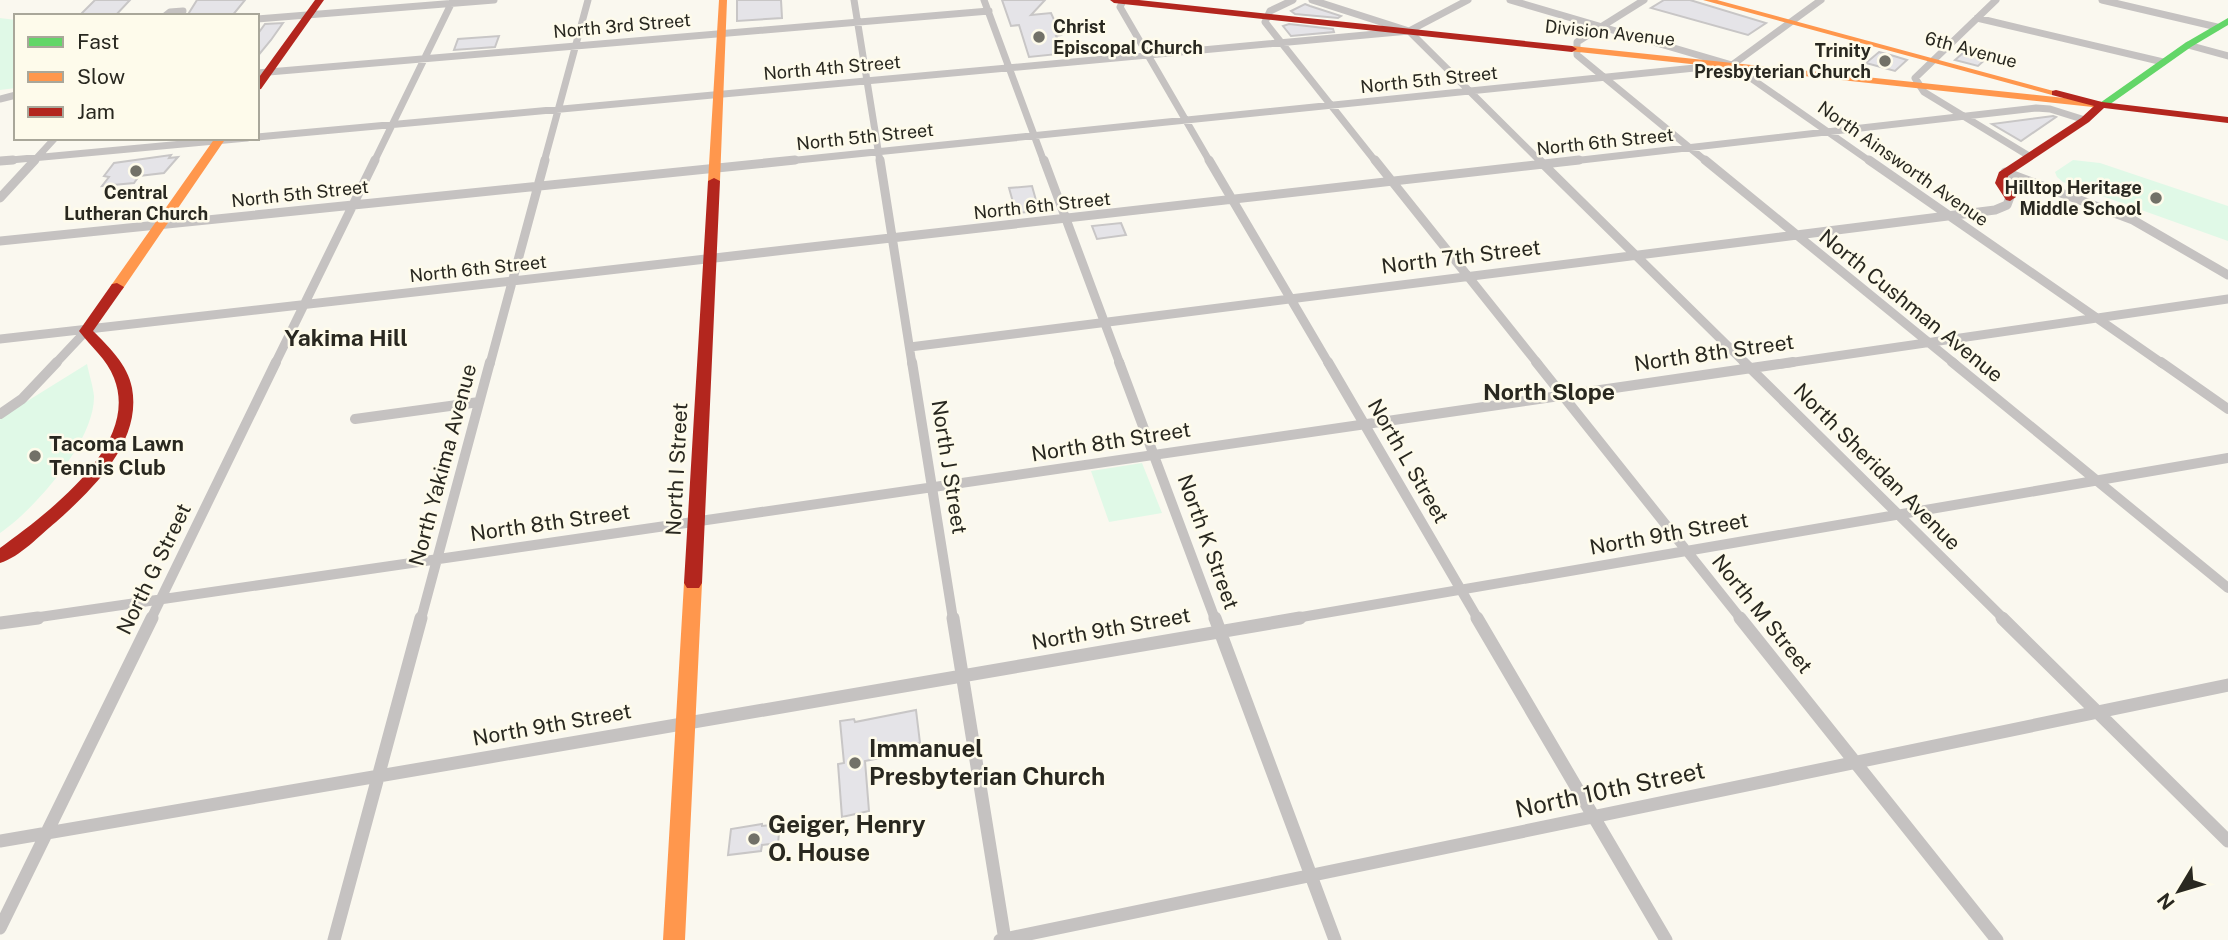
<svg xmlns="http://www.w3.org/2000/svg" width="2228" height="940" viewBox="0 0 2228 940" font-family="'Public Sans',sans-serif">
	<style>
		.green { fill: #e0f9e7 }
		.building { fill: #e5e4e8; stroke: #c8c6c6; stroke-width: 2 }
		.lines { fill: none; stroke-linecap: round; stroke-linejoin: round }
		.street-far3 { stroke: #c5c2c1; stroke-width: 7 }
		.street-far2 { stroke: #c5c2c1; stroke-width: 9 }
		.street-far1 { stroke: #c5c2c1; stroke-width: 10 }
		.street { stroke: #c5c2c1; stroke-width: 13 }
		.fast { fill: #63d668; fill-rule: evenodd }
		.slow { fill: #ff974d; fill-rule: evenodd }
		.jam { fill: #b3261e; fill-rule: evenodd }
		.poi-dot { fill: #727168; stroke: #fefbeb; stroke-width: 2.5 }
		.labels { text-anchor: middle; stroke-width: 5; stroke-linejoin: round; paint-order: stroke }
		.far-street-label { font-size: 18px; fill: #292820; stroke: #fefbeb }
		.far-poi-label { font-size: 18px; font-weight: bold; fill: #292820; stroke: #fefbeb; text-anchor: end }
		.street-label { font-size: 21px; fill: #292820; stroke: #fefbeb }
		.poi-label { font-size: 21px; font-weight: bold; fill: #292820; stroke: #fefbeb; text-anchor: start }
		.neighbourhood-label { font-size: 23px; font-weight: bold; fill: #292820; stroke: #fefbeb }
		.near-poi-label { font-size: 24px; font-weight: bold; fill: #292820; stroke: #fefbeb; text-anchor: start }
		.near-street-label { font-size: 24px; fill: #292820; stroke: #fefbeb }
	</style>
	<rect width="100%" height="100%" fill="#faf8ef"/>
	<path class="green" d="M0 18 16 20V88L0 90Z
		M2073 160 2100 163 2228 206V241L2063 182 2057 177 2055 172Z
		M87 364C89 374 93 386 94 396 95 441 35 509 0 533V418Z
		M1142 463 1162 513 1109 522 1091 471Z"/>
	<path class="building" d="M95 0H130L115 16H79Z
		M197 0H245L232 16H187Z
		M737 0H781L782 18 737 21Z
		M1002 0H1045L1031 15 1051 13 1061 35 1056 36 1063 51 1057 52 1058 54 1029 57 1019 25 1011 26Z
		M1664 0H1690L1766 23 1748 35 1651 8Z
		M1305 4 1310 6 1341 16 1338 18 1295 14 1291 11Z
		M283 23 271 40 257 57V35L265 24Z
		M1289 24 1333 29 1334 32 1291 36 1283 26Z
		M499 36 495 47 454 50 458 39Z
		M1879 52 1894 56 1907 60 1895 71 1866 63Z
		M1963 53H1973L1988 57 1978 66 1955 60Z
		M2053 116 2056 117 2021 141 1992 124Z
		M171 155 169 158 178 157 164 173 139 176 134 183 102 186 109 177 104 176 114 163Z
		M1032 186 1039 211 1016 213 1009 188Z
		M1121 223 1126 235 1097 239 1092 226Z
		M916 710 920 743 896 748V755L865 761 869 811 842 817 838 764 844 763 840 721 854 719 855 722Z
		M762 824V826L780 824 778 843 762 845 761 851 728 855 731 829Z"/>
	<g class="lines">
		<path class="street-far3" d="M854 0 880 162
			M984 0 1044 162
			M1293 0 1270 11 1265 22 1376 162
			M1312 0 1409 31 1541 162
			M1510 0 1732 65 1871 162
			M1644 0 1577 42V55L1707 162
			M1996 0 1915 78 1924 92 2029 156
			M2102 0 2217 27
			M1123 1 1120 7 1210 162
			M165 16 170 12 183 11 181 14
			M1977 18 2163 62
			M257 19 494 0
			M2188 45 2228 56
			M1732 65 1821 0
			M257 73 989 11
			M0 99 16 95
			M257 137 1409 31 1468 0
			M0 161 247 138
			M33 162 55 138
			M374 162 453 0
			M544 162 588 0
			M778 162 1724 65
			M1564 162 2036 108 2050 109 2085 120"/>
		<path class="street-far2" d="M880 160 912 364
			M1044 160 1120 364
			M1209 160 1329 364
			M1375 160 1538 364
			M1539 160 1746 364
			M1705 160 1955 364
			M1869 160 2163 364
			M0 161 13 160
			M2005 172 2133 220 2228 275
			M0 198 35 160
			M0 241 795 160
			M0 339 1579 160
			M910 347 1995 210 2007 205 2010 197
			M55 364 86 331
			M275 364 375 160
			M490 364 545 160
			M1781 364 2228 299"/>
		<path class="street-far1" d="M912 362 953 619
			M1119 362 1215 619
			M1328 362 1478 619
			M1536 362 1741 619
			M1744 362 2004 619
			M1952 362 2228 588
			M2161 362 2228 409
			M0 414 22 399 57 362
			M355 419 479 402
			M26 619 1793 362
			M151 619 276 362
			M421 619 490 362
			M1290 619 2228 458"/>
		<path class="street" d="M953 618 1005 940
			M1215 618 1335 940
			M1477 618 1666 940
			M1740 618 1997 940
			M2002 618 2228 841
			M0 623 38 618
			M0 841 1300 618
			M0 928 152 618
			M334 940 421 618
			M1000 940 2228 685"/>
		<path class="fast" d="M2228 18V25L2191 47 2106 107 2097 105 2185 43Z"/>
		<path class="slow" d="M719 0H727L720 181 714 184 708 181Z
			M1703 0H1717L2061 93 2052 95Z
			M1572 46 2102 102 2107 105 2102 108 1569 51 1567 49Z
			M215 138H226L122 290H112L110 287Z
			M693 577 699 578 702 583 685 940H663L684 583 687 578Z"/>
		<path class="jam" d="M315 0H324L261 89 257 90V80Z
			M1110 0H1139L1572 46 1577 49 1572 52 1114 3Z
			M2056 90 2102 102 2228 117V123L2104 108 2089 122 2008 176 2007 183 2016 197 2010 201 2006 200 1995 183 1999 172 2081 118 2094 106 2052 95V91Z
			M714 178 720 181 702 583 699 588H687L684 583 708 181Z
			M117 283 124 287 93 331C108 346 128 365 132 388 142 442 93 489 56 522 40 535 20 557 0 563V548C46 514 141 446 114 378 107 359 91 347 79 331L112 284Z"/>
	</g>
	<g class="poi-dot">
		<circle cx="1039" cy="37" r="7"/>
		<circle cx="1885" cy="61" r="7"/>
		<circle cx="136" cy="171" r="7"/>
		<circle cx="2156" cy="198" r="7"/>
		<circle cx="35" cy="456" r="7"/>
		<circle cx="855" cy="763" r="7"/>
		<circle cx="754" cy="839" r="7"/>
	</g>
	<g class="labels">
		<g class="far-street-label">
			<text transform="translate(622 26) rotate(-5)" y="6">North 3rd Street</text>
			<text transform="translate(1610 33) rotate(6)" y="6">Division Avenue</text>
			<text transform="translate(1971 50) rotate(15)" y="6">6th Avenue</text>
			<text transform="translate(832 68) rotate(-5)" y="6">North 4th Street</text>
			<text transform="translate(1429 80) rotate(-6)" y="6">North 5th Street</text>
			<text transform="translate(865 137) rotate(-6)" y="6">North 5th Street</text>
			<text transform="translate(1605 142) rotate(-6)" y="6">North 6th Street</text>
			<text transform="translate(1903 164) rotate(35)" y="6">North Ainsworth Avenue</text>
			<text transform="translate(300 194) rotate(-6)" y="6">North 5th Street</text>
			<text transform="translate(1042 206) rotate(-6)" y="6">North 6th Street</text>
			<text transform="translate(478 269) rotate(-6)" y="6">North 6th Street</text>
		</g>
		<g class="far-poi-label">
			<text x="1053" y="33" text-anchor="start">Christ<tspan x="1053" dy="21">Episcopal Church</tspan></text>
			<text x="1871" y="57">Trinity<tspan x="1871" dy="21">Presbyterian Church</tspan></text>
			<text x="2142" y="194">Hilltop Heritage<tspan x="2142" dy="21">Middle School</tspan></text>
			<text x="136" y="199" text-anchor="middle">Central<tspan x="136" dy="21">Lutheran Church</tspan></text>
		</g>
		<g class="street-label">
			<text transform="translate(1461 257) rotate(-7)" y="7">North 7th Street</text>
			<text transform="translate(1911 306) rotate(39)" y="7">North Cushman Avenue</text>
			<text transform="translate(1714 353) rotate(-8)" y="7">North 8th Street</text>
			<text transform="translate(1111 442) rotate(-9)" y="7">North 8th Street</text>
			<text transform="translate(1408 461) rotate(60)" y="7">North L Street</text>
			<text transform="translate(443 465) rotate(-75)" y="7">North Yakima Avenue</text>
			<text transform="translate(949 467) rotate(81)" y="7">North J Street</text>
			<text transform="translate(1877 467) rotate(45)" y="7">North Sheridan Avenue</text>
			<text transform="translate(677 469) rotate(-87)" y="7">North I Street</text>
			<text transform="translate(550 523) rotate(-8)" y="7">North 8th Street</text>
			<text transform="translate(1669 534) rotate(-10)" y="7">North 9th Street</text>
			<text transform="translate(1208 542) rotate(70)" y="7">North K Street</text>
			<text transform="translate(154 569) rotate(-64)" y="7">North G Street</text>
			<text transform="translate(1762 614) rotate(51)" y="7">North M Street</text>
			<text transform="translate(1111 629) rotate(-10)" y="7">North 9th Street</text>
			<text transform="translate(552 725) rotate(-10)" y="7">North 9th Street</text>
		</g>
		<g class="poi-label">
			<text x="49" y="451">Tacoma Lawn<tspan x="49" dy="24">Tennis Club</tspan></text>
		</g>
		<g class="neighbourhood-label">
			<text x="346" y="346">Yakima Hill</text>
			<text x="1549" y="400">North Slope</text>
		</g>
		<g class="near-poi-label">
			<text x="869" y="757">Immanuel<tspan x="869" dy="28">Presbyterian Church</tspan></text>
			<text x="768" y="833">Geiger, Henry<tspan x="768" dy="28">O. House</tspan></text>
		</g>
		<g class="near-street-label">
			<text transform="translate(1610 790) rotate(-12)" y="8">North 10th Street</text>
		</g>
	</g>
	<rect x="14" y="14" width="245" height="126" fill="#fefbeb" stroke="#a9a79a" stroke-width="2"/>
	<rect x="28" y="37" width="35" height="10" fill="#63d668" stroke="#a9a79a" stroke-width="2"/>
	<text x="77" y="49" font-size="21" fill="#292820">Fast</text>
	<rect x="28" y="72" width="35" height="10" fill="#ff974d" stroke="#a9a79a" stroke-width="2"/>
	<text x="77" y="84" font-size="21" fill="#292820">Slow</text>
	<rect x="28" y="107" width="35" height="10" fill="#b3261e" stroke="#a9a79a" stroke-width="2"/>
	<text x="77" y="119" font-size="21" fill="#292820">Jam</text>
	<g transform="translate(2179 891) rotate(232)" stroke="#fefbeb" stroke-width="5" paint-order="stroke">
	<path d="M0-5L12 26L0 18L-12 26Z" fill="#292820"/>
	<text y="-10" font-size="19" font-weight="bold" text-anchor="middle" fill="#292820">N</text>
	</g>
</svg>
